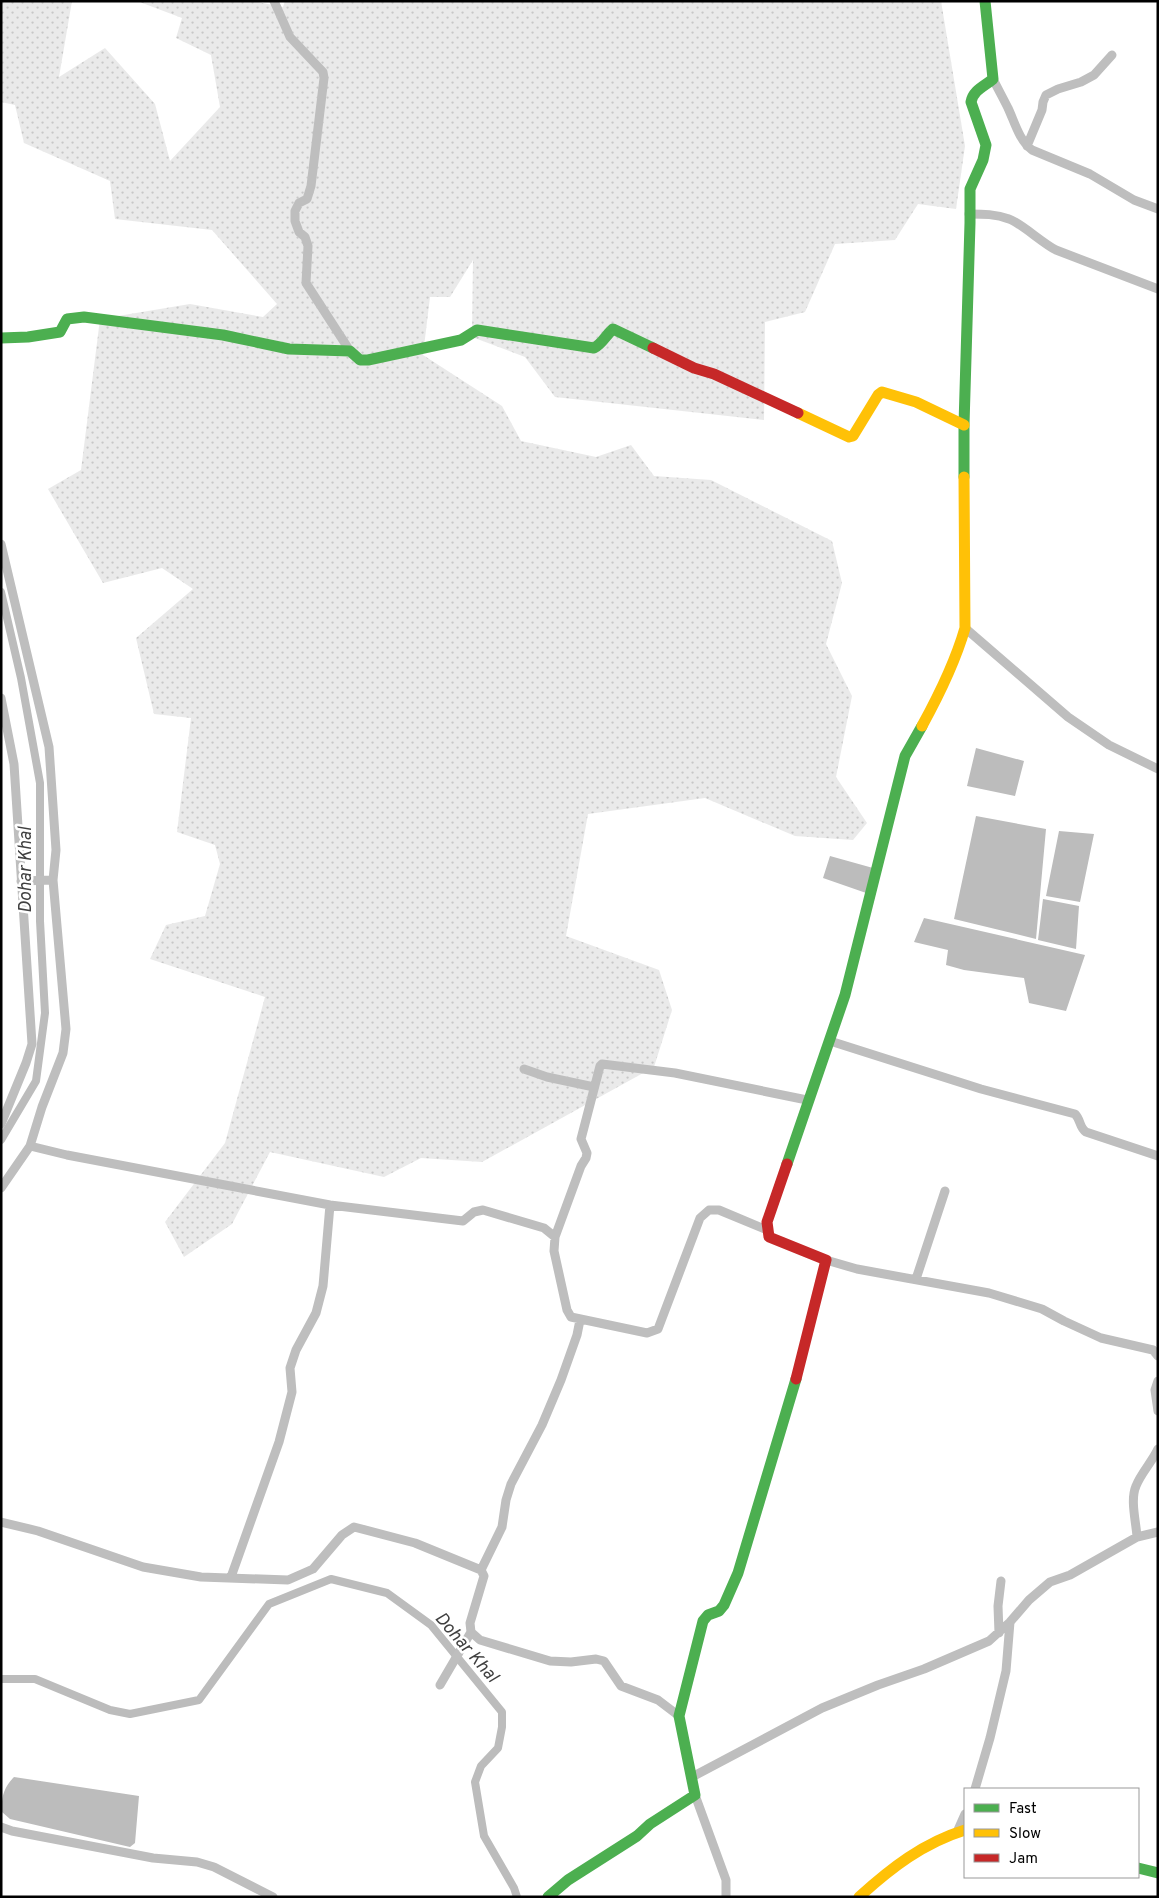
<svg xmlns="http://www.w3.org/2000/svg" width="1159" height="1898" viewBox="0 0 1159 1898" font-family="Overpass,sans-serif">
	<style>
		.grass { fill: url(#grass-dots) }
		.water { fill: #bcbcbc }
		.lines { fill: none; stroke-linecap: round; stroke-linejoin: round }
		.canal { stroke: #bcbcbc; stroke-width: 8 }
		.street { stroke: #bebebe; stroke-width: 9 }
		.fast { stroke: #4caf50; stroke-width: 11 }
		.slow { stroke: #ffc107; stroke-width: 11 }
		.jam { stroke: #c62828; stroke-width: 11 }
		.labels { text-anchor: middle; stroke-width: 5; stroke-linejoin: round; paint-order: stroke }
		.water-label { font-size: 18px; font-style: italic; fill: #404040; stroke: #fff }
	</style>
	<defs>
		<pattern id="grass-dots" width="8" height="8" patternUnits="userSpaceOnUse" patternTransform="scale(1.25)"><rect width="8" height="8" fill="#eaeaea"/><path d="M2 2h.1M6 6h.1" fill="none" stroke="#c7c7c7" stroke-width="1.8" stroke-linecap="round"/></pattern>
	</defs>
	<rect width="100%" height="100%" fill="#fff"/>
	<path class="grass" d="M1 1H72L59 77 105 48 155 104 170 161 220 107 211 55 176 38 182 18 137 1H253L283 7 285 1H941L965 146 956 209 918 204 895 240 835 244 805 312 765 322 764 420 555 397 525 357 472 337 473 260 450 297H430L423 355 502 406 521 441 596 457 631 445 654 476 711 480 832 541 842 583 826 644 852 696 836 777 867 823 853 840 795 836 705 798 588 814 566 936 659 970 672 1010 654 1067 482 1162 421 1158 384 1177 270 1152 232 1224 184 1257 165 1222 225 1143 265 997 150 959 166 925 205 916 220 864 215 845 177 832 191 718 154 714 136 638 193 589 162 568 103 583 48 489 81 470 100 319 190 304 263 317 277 304 212 230 115 219 110 181 24 143 15 105 1 102Z"/>
	<path class="water" d="M976 748 1024 761 1015 796 967 786Z
		M976 816 1046 829 1036 939 954 919Z
		M1059 831 1094 834 1080 902 1046 896Z
		M830 856 873 868 869 894 823 878Z
		M1043 899 1079 906 1076 949 1038 940Z
		M924 918 1085 955 1066 1011 1029 1003 1024 978 964 970 946 965 948 950 914 942Z
		M14 1777 139 1796 135 1843 130 1847 10 1819 2 1812C1 1797 4 1787 14 1777Z"/>
	<g class="lines">
		<path class="canal" d="M1 592 21 678 40 783V921L45 1013 36 1081 1 1140
			M1 1679H35L110 1710 130 1714 199 1700 269 1604 331 1579 387 1593 431 1625 502 1712V1727L498 1748 481 1766 475 1782 484 1836 514 1888 517 1897"/>
		<path class="street" d="M274 1 290 37 323 72 324 78 311 186 307 199 299 203 295 211V221L299 232 305 237 308 246 306 283 350 351
			M993 79C998 89 1003 98 1008 108 1015 123 1019 140 1032 150L1090 174 1134 200 1158 209
			M1027 146 1042 110 1043 102 1046 95 1058 89 1081 82 1094 75 1112 55
			M969 214C983 214 996 214 1009 219 1021 223 1042 243 1056 250L1158 289
			M1 544 49 747 56 850 53 880 66 1029 63 1053 42 1107 30 1146 1 1188
			M965 628 1068 717 1109 745 1158 769
			M1 698 14 764 32 1044 26 1063 1 1124
			M21 881 53 880
			M830 1041 981 1089 1075 1114C1081 1120 1079 1127 1086 1132L1158 1156
			M524 1069 547 1077 594 1087
			M30 1146 67 1155 330 1205 463 1221 474 1212 483 1210 544 1228 555 1237 554 1251 567 1310 571 1317 647 1333 658 1329 700 1218 709 1210H719L767 1230
			M555 1237 581 1166 586 1158 587 1153 581 1139 600 1066 602 1064 675 1073 807 1100
			M826 1260 857 1269 989 1293 1042 1309 1064 1321 1101 1338 1153 1350 1158 1356
			M916 1279 945 1191
			M1158 1381 1155 1390 1158 1411
			M1 1522 38 1531 143 1567 201 1577 288 1580 313 1569 342 1535 354 1527 415 1543 481 1570 484 1576 470 1623 471 1632 480 1640 550 1661 571 1662 596 1659 604 1661 621 1686 658 1700 679 1716
			M1137 1537C1136 1521 1130 1500 1136 1486 1141 1473 1152 1462 1158 1449
			M481 1570 502 1527 506 1500 511 1484 542 1425 561 1380 577 1335 580 1320
			M231 1577 279 1442 292 1392 290 1368 296 1350 316 1313 323 1286 330 1205
			M999 1633 998 1606 1001 1581
			M440 1685 471 1632
			M692 1777 822 1708 878 1685 924 1669 989 1641 1010 1622 1029 1600 1050 1582 1070 1575 1137 1537 1158 1532
			M975 1789 990 1738 1006 1671 1010 1622
			M695 1795 726 1880V1897
			M1 1827 12 1831 153 1858 197 1862 214 1867 273 1897
			M957 1832 965 1814"/>
		<path class="fast" d="M1 338 28 337 60 332 67 319 84 317 223 335 289 349 350 351 360 360H368L461 340 477 330 594 348C603 343 605 336 613 329L653 348
			M964 477V425L970 223V189L983 160 986 145 971 102C973 90 985 86 993 79L985 1
			M787 1164 845 995 905 756 922 726
			M1138 1868 1158 1873
			M548 1897 568 1880 637 1836 650 1824 695 1795 679 1716 703 1621 708 1615 719 1611 724 1605 738 1573 796 1379"/>
		<path class="slow" d="M798 413 849 437 853 436 878 395 882 392 916 402 964 425
			M922 726C939 695 955 663 965 628L964 477
			M859 1897C891 1868 923 1843 965 1830"/>
		<path class="jam" d="M653 348 694 368 714 374 798 413
			M787 1164 767 1222 769 1237 826 1260 796 1379"/>
	</g>
	<g class="labels">
		<g class="water-label">
			<text transform="translate(25 870) rotate(-90)" y="6">Dohar Khal</text>
			<text transform="translate(467 1647) rotate(49)" y="6">Dohar Khal</text>
		</g>
	</g>
	<rect width="1159" height="1898" fill="none" stroke="#000000" stroke-width="5"/>
	<rect x="964" y="1788" width="175" height="90" fill="#ffffff" stroke="#999999"/>
	<rect x="974" y="1804" width="25" height="8" fill="#4caf50" stroke="#999999"/>
	<text x="1009" y="1813" font-size="15" fill="#000000">Fast</text>
	<rect x="974" y="1829" width="25" height="8" fill="#ffc107" stroke="#999999"/>
	<text x="1009" y="1838" font-size="15" fill="#000000">Slow</text>
	<rect x="974" y="1854" width="25" height="8" fill="#c62828" stroke="#999999"/>
	<text x="1009" y="1863" font-size="15" fill="#000000">Jam</text>
</svg>
